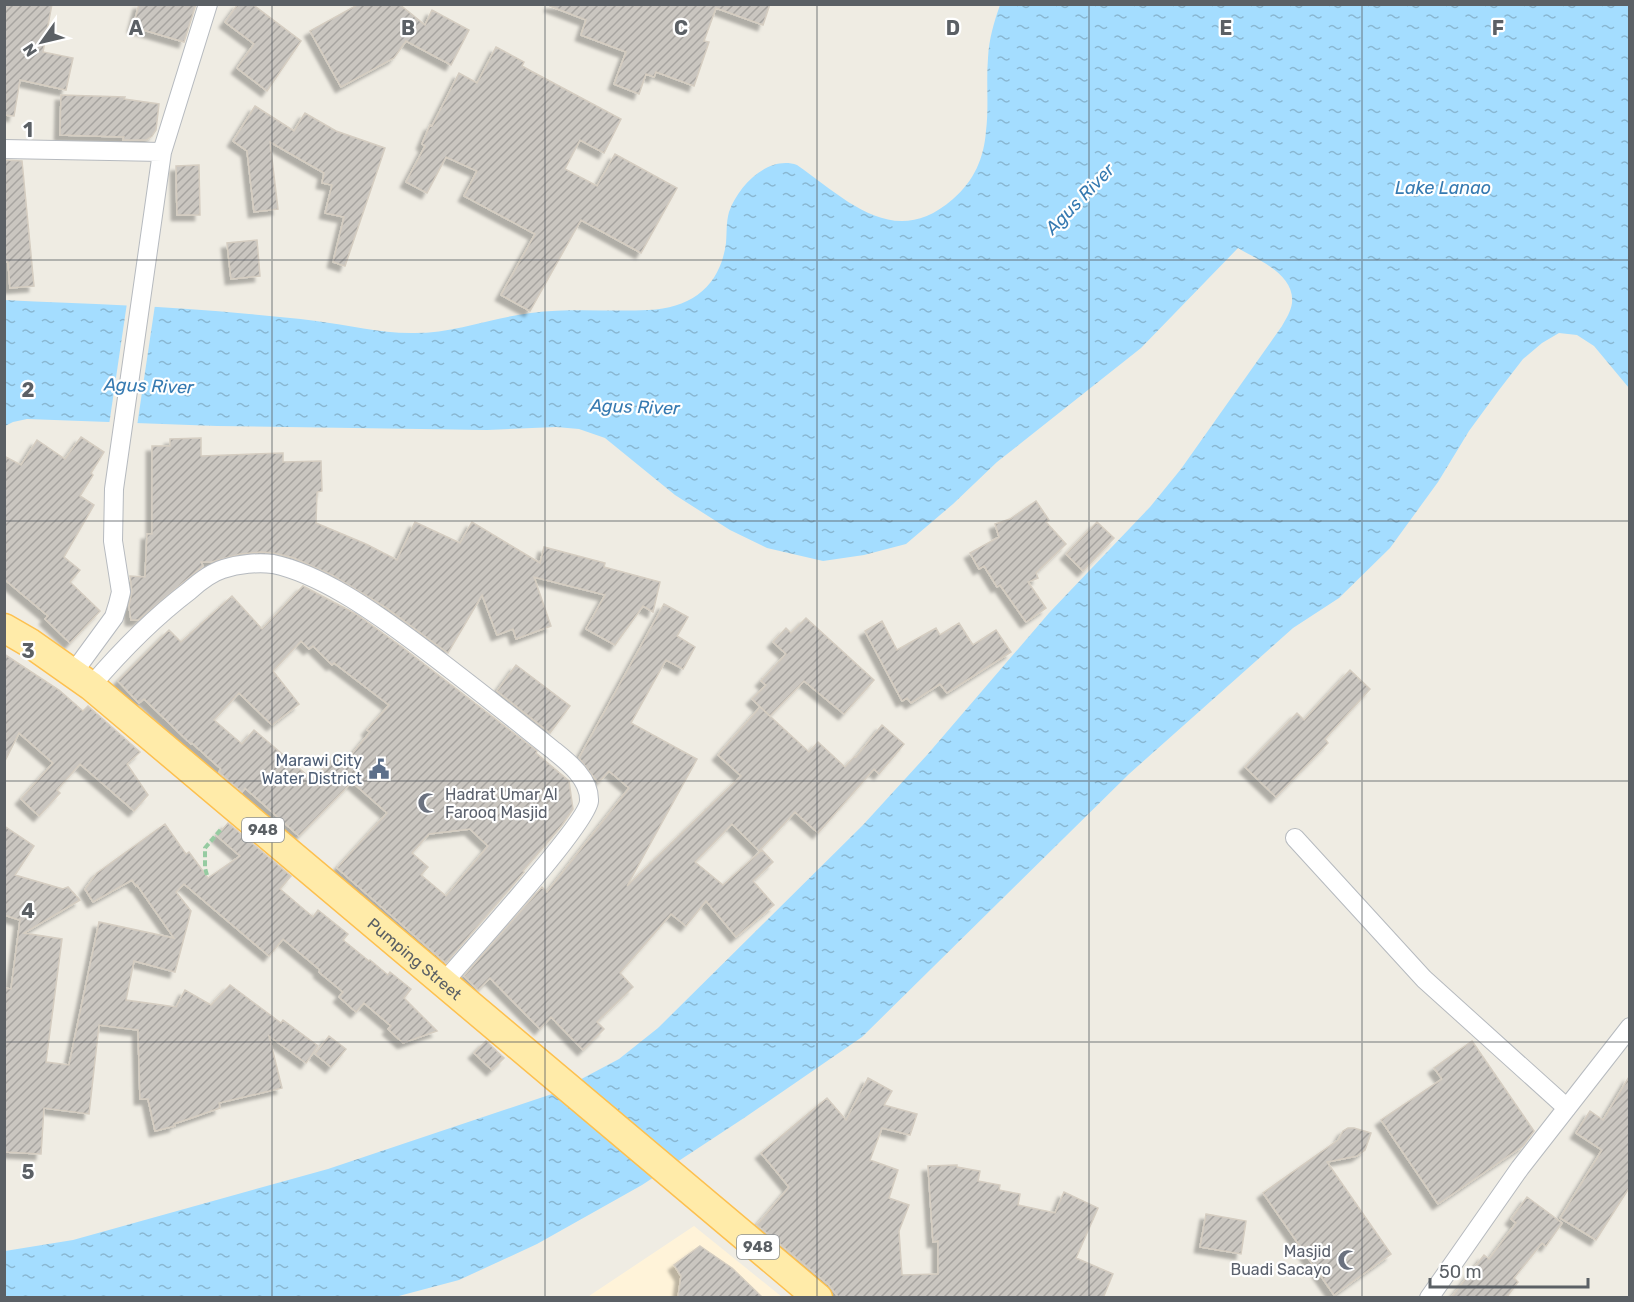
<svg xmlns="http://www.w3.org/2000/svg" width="1634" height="1302" viewBox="0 0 1634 1302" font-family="Rubik,sans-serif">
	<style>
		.commercial { fill: #fff3d9 }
		.water { fill: url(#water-ripples) }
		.pier { fill: #efece3 }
		.building { fill: url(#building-hatch); stroke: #d5cdc1; stroke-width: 1.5; fill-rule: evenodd; filter: url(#shadow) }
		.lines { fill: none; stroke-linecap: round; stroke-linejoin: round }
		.street-casing { stroke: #b6babf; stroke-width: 20 }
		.primary-casing { stroke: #fdc04f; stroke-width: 31 }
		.path { stroke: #96cba1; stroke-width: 4; stroke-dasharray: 6 3; stroke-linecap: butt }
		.street { stroke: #fff; stroke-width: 18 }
		.primary { stroke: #ffeba9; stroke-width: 28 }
		.grid { fill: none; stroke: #5b6065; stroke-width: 1.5; stroke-opacity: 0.55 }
		.labels { text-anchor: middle; stroke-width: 4.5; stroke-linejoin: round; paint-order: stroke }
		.shield { fill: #fff; stroke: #8c9093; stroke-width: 1.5 }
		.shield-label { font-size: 15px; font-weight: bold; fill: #5b6065 }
		.service-label { font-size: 16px; fill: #4e5e75; stroke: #fff; text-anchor: end }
		.worship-label { font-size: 16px; fill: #5b616d; stroke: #fff; text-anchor: start }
		.street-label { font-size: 16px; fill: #5b6065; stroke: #fff }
		.water-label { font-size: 18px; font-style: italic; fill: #367ab1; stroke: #fff }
		.grid-label { font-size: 20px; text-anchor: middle; font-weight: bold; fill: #5b6065; stroke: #fff; stroke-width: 4.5; stroke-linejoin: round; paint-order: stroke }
	</style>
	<defs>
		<pattern id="water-ripples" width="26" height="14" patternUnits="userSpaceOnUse" patternTransform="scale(1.5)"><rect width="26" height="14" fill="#a4ddff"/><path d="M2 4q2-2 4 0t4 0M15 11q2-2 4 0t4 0" fill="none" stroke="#89b7d2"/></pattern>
		<pattern id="building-hatch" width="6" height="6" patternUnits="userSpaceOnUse" patternTransform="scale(1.5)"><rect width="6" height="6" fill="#cac6c0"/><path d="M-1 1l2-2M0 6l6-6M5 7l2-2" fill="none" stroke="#a7a4a0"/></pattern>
		<filter id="shadow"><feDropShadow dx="-5.5" dy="5.5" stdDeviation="1.5" flood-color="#0004"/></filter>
	</defs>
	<rect width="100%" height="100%" fill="#efece3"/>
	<path class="commercial" d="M694 1226 782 1297 586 1298Z"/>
	<path class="water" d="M1000 5H1629V388L1594 346 1577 335 1559 333 1542 343 1523 359 1499 390 1469 431 1438 482 1390 548 1339 598 1293 628 1129 774 862 1037 744 1118 642 1185 537 1244 459 1280 395 1297H5V1251L73 1240 328 1169 555 1093 619 1059 658 1028 863 825 927 755 1049 613 1150 507 1181 469 1282 326C1286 319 1291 311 1292 303 1295 274 1258 260 1238 248L1141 348 997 462 953 504 906 544 864 555 823 561 767 548 730 530 675 495 605 438 579 429 556 427 487 430 217 426 27 419 13 422 5 426 4 300C86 304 168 306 249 314 271 316 294 318 316 321 348 325 379 333 411 333 452 334 490 318 531 313 570 308 609 312 649 310 691 308 720 287 726 243 727 232 726 223 729 212 738 186 768 155 797 165 846 199 894 251 953 199 974 181 984 158 986 131 989 107 986 82 988 58 989 39 994 22 1000 5Z"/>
	<path class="pier" d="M127 303 155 305 137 426 109 425Z"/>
	<path class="building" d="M4 4H52L43 52 73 58 66 90 20 80 14 116 4 115Z
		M139 4H196L184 42 133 27Z
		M238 4H252L301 41 267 91 237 68 254 44 225 22Z
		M359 4H399L425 25 432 10 469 30 451 65 406 41 394 58 341 87 310 31Z
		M551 4H770L763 25 716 8 704 41 709 42 694 86 656 72 654 77 646 74 639 94 614 84 626 52 581 35 586 20 550 6Z
		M496 47 524 62 522 66 531 71 621 119 604 153 580 140 565 169 597 186 615 154 677 188 641 253 581 220 530 311 501 295 535 234 464 196 477 171 446 157 427 193 406 182 425 146 422 144 430 125 432 126 459 73 477 83Z
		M61 95 125 97 124 99 159 104 156 130 152 136 146 140H123L124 137 60 135Z
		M255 106 294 131 305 113 336 131 385 148 345 266 333 262 344 217 325 213 332 185 322 183 324 173 270 142 278 209 254 212 247 151 233 141Z
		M4 160 22 161 34 286 10 288 8 262H4Z
		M199 165 200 215H177L176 166Z
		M257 240 260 276 231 279 227 243Z
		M81 437 104 452 91 473 93 475 80 496 94 505 64 557 80 570 70 582 100 611 70 643 45 619 48 616 4 579V456L21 465 37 440 65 459Z
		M201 438V456L283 453V462L321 461 322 491 317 492 316 523 366 544 397 560 415 522 460 543 472 522 540 563 544 547 605 563 604 567 660 582 653 612 643 606 615 645 586 629 605 595 534 577 551 626 516 639 513 629 497 635 482 595 448 653 385 607 332 575 294 558 274 553 261 552 240 554 211 562H201L203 566 138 620H131L129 606 132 591 130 576 145 577 147 534H152V446H170V439Z
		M1036 501 1049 520 1046 522 1066 544 1036 573 1038 578 1028 582 1046 608 1026 622 1000 585 997 587 984 566 979 569 970 553 999 537 995 524 1010 519Z
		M1097 522 1114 538 1083 571 1066 554Z
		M303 586 356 614 402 647 537 751 536 753 569 781 573 809 562 825 523 871 524 872 446 963 337 868 387 813 352 782 299 836 245 788 242 792 219 772 221 769 192 743 191 744 144 699 139 703 118 681 169 630 181 642 232 596 262 629ZM301 641 309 649 313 646 332 665 334 663 389 705 367 730 370 732 344 764 335 756 314 781 254 730 242 744 214 720 239 693 272 725 299 704 273 671ZM470 829 488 846 446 896 421 875 428 867 412 853 429 834Z
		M664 604 688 617 677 636 695 647 683 669 666 660 631 723 697 759 627 886 741 776 718 755 760 707 809 752 818 742 845 767 855 756 856 757 882 725 904 744 879 774 874 769 818 833 795 812 759 851 732 824 695 862 723 885 762 850 773 862 753 881 774 905 736 937 706 901 686 926 671 914 620 973 633 987 597 1022 604 1029 583 1050 551 1017 540 1029 490 978 478 990 464 976 542 887 547 892 629 788 609 771 599 782 596 780 579 758Z
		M806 618 874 680 844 714 804 681 770 716 752 699 766 685 761 681 786 654 773 642 786 628 791 633Z
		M882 621 897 650 936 628 940 635 959 623 973 645 996 630 1011 652 947 693 940 684 911 703 907 698 902 701 865 631Z
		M4 654 59 690 83 711 88 706 140 752 127 764 148 795 134 811 80 764 57 790 60 793 39 816 21 799 53 763 19 733 4 763Z
		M516 665 570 706 550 733 497 691Z
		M1350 670 1370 689 1325 739 1328 743 1276 797 1245 767 1297 713 1304 720Z
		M228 823 291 876 280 889 313 917 318 910 348 934 343 940 369 961 370 960 388 975 390 972 411 989 404 998 437 1031 403 1043 388 1029 391 1026 364 1003 356 1012 339 997 343 992 319 972 320 970 283 939 269 956 184 884 176 892 191 911 175 972 134 961 126 1000 176 1007 185 990 211 1005 230 985 281 1023 283 1020 318 1046 306 1063 269 1036 282 1088 219 1103 220 1108 174 1124 175 1126 155 1131 148 1099H140L138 1030 99 1025 89 1114 44 1108 41 1154 4 1152V988L11 989 20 920 4 915V826L34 846 15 875 63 889 68 887 80 900 24 933 62 939 46 1062 69 1065 99 922 174 938 137 885 136 886 132 880 93 902 85 889 97 873 165 824 186 854 189 852 208 878 240 856 217 836Z
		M329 1036 346 1049 331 1067 315 1054Z
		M486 1041 504 1058 492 1070 474 1053Z
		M1472 1041 1534 1131 1523 1146 1438 1204 1381 1120 1442 1079 1434 1068Z
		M1629 1077V1188L1596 1240 1560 1218 1602 1150 1576 1133 1590 1111 1603 1120Z
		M868 1078 892 1091 884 1105 917 1114 910 1135 882 1128 870 1160 898 1170 889 1198 909 1205 899 1231 902 1275 938 1274V1241L933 1242 928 1166 957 1165V1167L980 1171 978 1181 1000 1185 999 1190 1020 1194 1018 1205 1055 1213 1064 1192 1098 1208 1076 1258 1113 1274 1103 1298H839L829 1285 757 1225 789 1187 761 1153 827 1098 846 1120Z
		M1348 1128H1354L1371 1133 1365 1150 1357 1156 1327 1162 1391 1254 1334 1295 1263 1193 1338 1140 1343 1131Z
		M1527 1197 1562 1223 1546 1246 1542 1243 1514 1278 1518 1282 1506 1298H1451L1484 1255 1489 1259 1516 1223 1511 1219Z
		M1206 1214 1246 1221 1241 1254 1200 1247Z
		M700 1246 732 1268 763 1298H678L681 1276 674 1265Z"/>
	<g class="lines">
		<g class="street-casing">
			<path id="street" d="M4 149 162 152
				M73 673 114 617 118 604 121 592 113 541 114 489 162 152 208 4
				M91 686C121 651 152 619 189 591 199 582 210 573 223 569 238 564 258 562 273 564 320 574 371 610 409 638 458 674 505 712 553 750 568 762 590 779 589 801 588 823 466 956 444 982
				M1295 838 1424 979 1567 1108
				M1429 1298 1520 1168 1630 1027"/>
		</g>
		<g class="primary-casing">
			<g id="primary">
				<path id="s1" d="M4 628 30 643 91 686 818 1298"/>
			</g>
		</g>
		<path class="path" d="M207 875 205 868V848L222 828"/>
		<use href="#street" class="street"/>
		<use href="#primary" class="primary"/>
	</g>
	<path class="grid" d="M272 4V1298M545 4V1298M817 4V1298M1089 4V1298M1362 4V1298M4 260H1630M4 521H1630M4 781H1630M4 1042H1630"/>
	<defs>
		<g id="civic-bare" transform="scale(1.62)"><path d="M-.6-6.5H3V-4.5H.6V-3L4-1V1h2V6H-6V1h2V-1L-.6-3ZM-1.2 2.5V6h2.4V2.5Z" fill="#5c6f8a" stroke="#fff" stroke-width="2.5" paint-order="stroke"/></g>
		<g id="mosque-bare" transform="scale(1.62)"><path d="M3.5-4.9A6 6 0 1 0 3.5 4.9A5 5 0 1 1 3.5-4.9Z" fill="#6b7280" stroke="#fff" stroke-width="2.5" paint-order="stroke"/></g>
	</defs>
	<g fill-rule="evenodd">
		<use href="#civic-bare" x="379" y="769"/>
		<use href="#mosque-bare" x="428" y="803"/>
		<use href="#mosque-bare" x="1348" y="1260"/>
	</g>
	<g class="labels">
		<g class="shield">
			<rect x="242" y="818" width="42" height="24" rx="4.5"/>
			<rect x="737" y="1235" width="42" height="24" rx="4.5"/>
		</g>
		<g class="shield-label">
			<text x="263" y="835">948</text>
			<text x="758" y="1252">948</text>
		</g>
		<g class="service-label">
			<text x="362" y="766">Marawi City<tspan x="362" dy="18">Water District</tspan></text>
		</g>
		<g class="worship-label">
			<text x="445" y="800">Hadrat Umar Al<tspan x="445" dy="18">Farooq Masjid</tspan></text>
			<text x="1331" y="1257" text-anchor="end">Masjid<tspan x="1331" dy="18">Buadi Sacayo</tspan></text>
		</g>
		<g class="street-label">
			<text dy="6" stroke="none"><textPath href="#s1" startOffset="528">Pumping Street</textPath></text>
		</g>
		<g class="water-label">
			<text x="1443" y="194">Lake Lanao</text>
			<text transform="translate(1080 199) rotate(-46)" y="6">Agus River</text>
			<text transform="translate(149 386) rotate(2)" y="6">Agus River</text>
			<text transform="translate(635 407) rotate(2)" y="6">Agus River</text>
		</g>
	</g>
	<g class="grid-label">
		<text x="136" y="35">A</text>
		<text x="408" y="35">B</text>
		<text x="681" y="35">C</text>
		<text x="953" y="35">D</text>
		<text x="1226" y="35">E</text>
		<text x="1498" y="35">F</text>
		<text x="28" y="137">1</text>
		<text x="28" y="397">2</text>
		<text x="28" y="658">3</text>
		<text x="28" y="918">4</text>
		<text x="28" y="1179">5</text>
	</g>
	<rect width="1634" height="1302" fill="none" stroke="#5b6065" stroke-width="12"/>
	<g transform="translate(42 42) rotate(236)" stroke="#ffffff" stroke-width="4.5" paint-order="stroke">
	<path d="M0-4.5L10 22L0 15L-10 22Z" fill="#5b6065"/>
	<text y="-9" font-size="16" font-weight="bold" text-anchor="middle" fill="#5b6065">N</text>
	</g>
	<path d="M1430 1278v9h158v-9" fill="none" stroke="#5b6065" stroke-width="3"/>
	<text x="1439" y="1278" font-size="18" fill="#5b6065" stroke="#ffffff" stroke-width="4.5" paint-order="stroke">50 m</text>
</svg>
